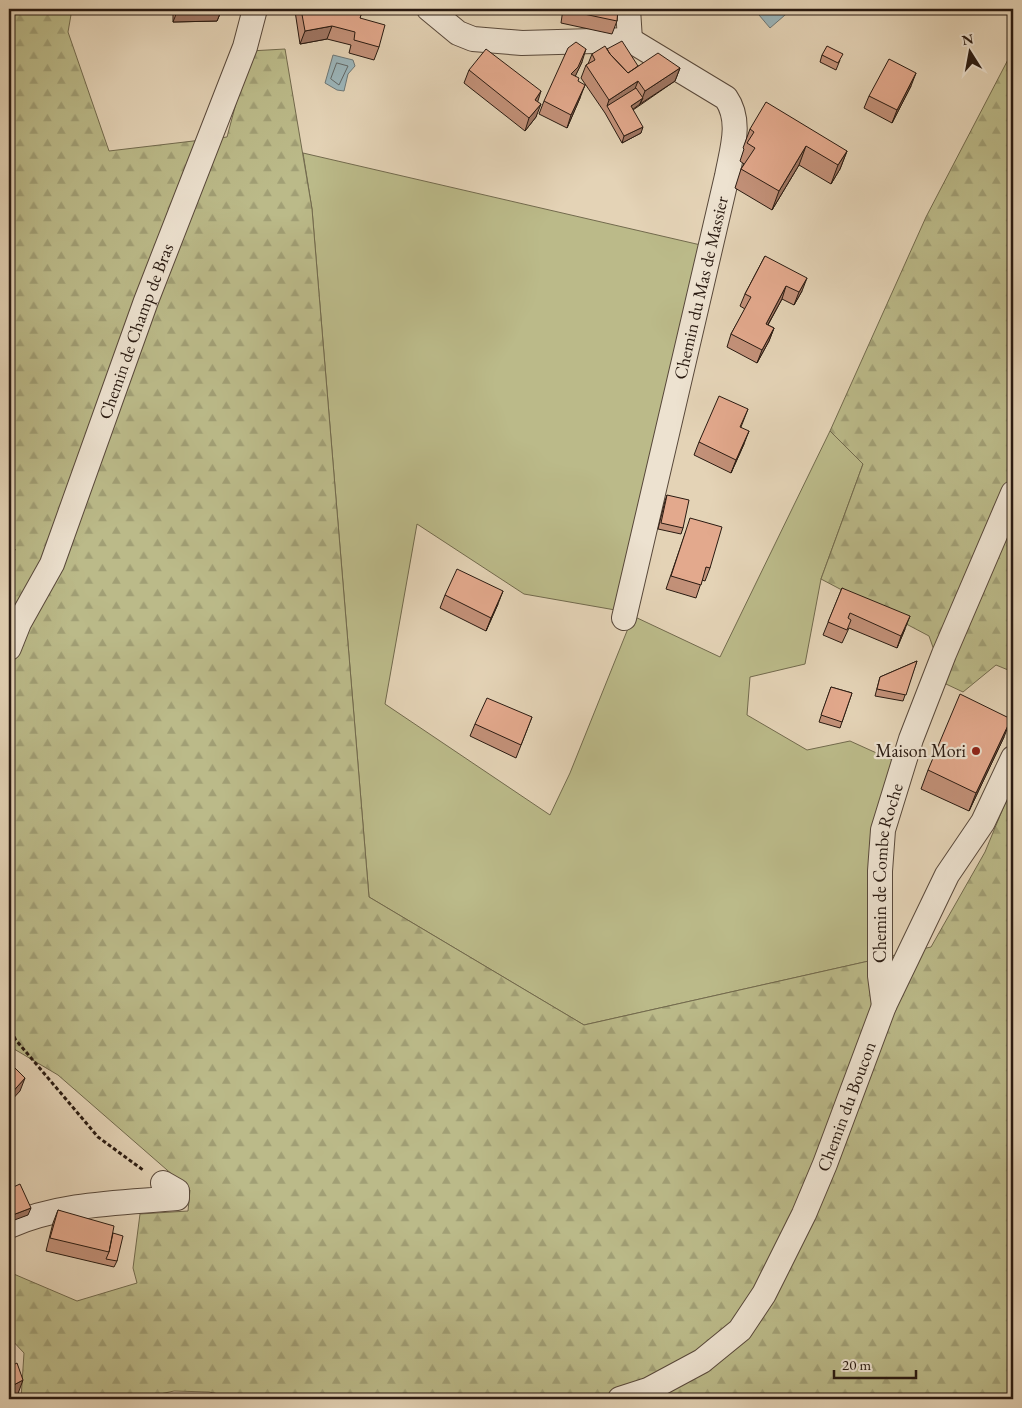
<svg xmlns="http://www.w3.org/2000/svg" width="1022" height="1408" viewBox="0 0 1022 1408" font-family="'EB Garamond',serif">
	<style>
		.grass { fill: #bbba89; stroke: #726a4d }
		.forest { fill: url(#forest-firs); stroke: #726a4d }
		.water { fill: #9bb5ba; stroke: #6d7776 }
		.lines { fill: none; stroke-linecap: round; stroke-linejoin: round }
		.shore { stroke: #626866; stroke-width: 1 }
		.street-casing { stroke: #58483a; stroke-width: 26 }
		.path { stroke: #291a11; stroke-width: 3; stroke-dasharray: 4 2.5; stroke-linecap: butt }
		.street { stroke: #ede2d0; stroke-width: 24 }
		.wall { fill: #c39179; stroke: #291a11 }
		.shaded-wall { fill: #9f7663; stroke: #291a11 }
		.building { fill: #e3a98d; stroke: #291a11 }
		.poi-dot { fill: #8f2418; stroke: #ede2d0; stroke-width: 2 }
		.labels { text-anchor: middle; stroke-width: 4.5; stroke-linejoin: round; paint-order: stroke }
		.street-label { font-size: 18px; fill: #291a11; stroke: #ede2d0 }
		.poi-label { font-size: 18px; fill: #291a11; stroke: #ede2d0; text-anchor: end }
	</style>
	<defs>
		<pattern id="forest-firs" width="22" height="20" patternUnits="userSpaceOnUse" patternTransform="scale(1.25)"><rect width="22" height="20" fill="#bbba89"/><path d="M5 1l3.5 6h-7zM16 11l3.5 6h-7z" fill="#a19f75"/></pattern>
	</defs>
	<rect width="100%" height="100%" fill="#e4d3b6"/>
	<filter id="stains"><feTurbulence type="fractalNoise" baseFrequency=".004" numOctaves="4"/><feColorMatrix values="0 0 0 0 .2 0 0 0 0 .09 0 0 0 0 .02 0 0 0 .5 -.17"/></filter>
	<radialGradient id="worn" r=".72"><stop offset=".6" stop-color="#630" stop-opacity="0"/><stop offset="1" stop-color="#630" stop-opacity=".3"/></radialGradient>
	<path class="grass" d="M303 153 705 246 621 611 524 594 417 524 385 704 550 815 570 773 633 616 720 657 830 431 863 464 821 579 805 664 750 677 747 715 807 750 850 741 892 760 872 849 869 961 584 1025 369 897 312 209Z"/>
	<path class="forest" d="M9 9H72L68 32 109 151 227 137 250 51 285 49 312 209 369 897 584 1025 931 947 985 852 1013 784V1399H243L209 1392 174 1391 137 1399H21L24 1353 9 1337V1272L77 1301 137 1283 133 1268 140 1214 188 1211 190 1190 58 1075 9 1046Z
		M1013 50V672L996 665 963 692 946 684 929 636 821 579 863 464 830 431 926 217Z"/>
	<path class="water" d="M767 9H792L770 28 759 15Z
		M333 55 353 60 355 66 348 74 344 91 337 90 325 83Z"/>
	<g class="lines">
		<path class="shore" d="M337 63 348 66 339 85 331 79Z"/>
		<g class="street-casing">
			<g id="street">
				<path d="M429 9 458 33 473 39 522 43 630 40"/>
				<path d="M628 9 630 40"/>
				<path id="s1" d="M624 618 727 176C732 149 742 121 726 98L630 40"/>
				<path id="s2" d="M9 648 19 623 52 564 146 301 245 47 255 9"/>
				<path id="s3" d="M884 1006 880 976V871L883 830 911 739 944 654 1013 493"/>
				<path d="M9 1226C61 1203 121 1203 177 1198V1191L163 1183"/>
				<path id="s4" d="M620 1399 648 1390 702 1361 740 1330 764 1294 804 1214 825 1164 884 1006 947 875 983 822 1013 758"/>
			</g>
		</g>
		<path class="path" d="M9 1018 15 1039 98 1137 143 1170"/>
		<use href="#street" class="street"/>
	</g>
	<path class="wall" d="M173 9H222L217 21 173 22Z
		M296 9H363L360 18 379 47 374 60 349 53 351 45 327 39 300 44 295 11Z
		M563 9H618L617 21 612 34 561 23Z
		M607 49 638 66 680 68 675 81 633 110 641 133 622 143 605 113 581 78 586 65 588 64 592 54Z
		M822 55 840 60 836 70 820 62Z
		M582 62 575 76 580 98 567 128 539 114 544 101Z
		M469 70 538 102 536 117 525 131 464 83Z
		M911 86 892 123 864 108 869 96Z
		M750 129 847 151 840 169 831 184 799 165 772 210 735 188 741 169 744 164 740 161 744 149 743 148Z
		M765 256 802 291 794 305 782 299 768 325 774 328 769 341 757 363 727 347 731 334 745 309 740 306 745 294Z
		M748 409 741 427 744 444 731 473 694 455 699 442Z
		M667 495 683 528 681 534 658 529 665 501Z
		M686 531 710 568 705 581 702 580 696 598 666 589Z
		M842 588 905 629 897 648 849 628 842 643 823 635Z
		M445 595 498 604 486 631 440 608Z
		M917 661 903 701 875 696 880 677Z
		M831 687 852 693 840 728 819 722Z
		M532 717 516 758 470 736 475 724Z
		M1004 737 969 811 921 789 928 770Z
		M58 1210 113 1233 117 1261 114 1267 46 1251 53 1223Z"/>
	<path class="shaded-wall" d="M178 9H222L217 21 173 22Z
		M332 26 327 39 300 44 305 31Z
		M586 49 582 62 574 79 571 74Z
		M680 68 675 81 640 104 645 91Z
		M916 73 911 86 892 123 897 110Z
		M638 81 633 94 607 106 609 100Z
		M585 85 580 98 567 128 571 115Z
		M541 91 537 104 535 100Z
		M643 98 640 104 628 113 631 106Z
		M541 104 536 117 525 131 529 118Z
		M643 127 641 133 622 143 624 136Z
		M806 146 799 165 772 210 779 191Z
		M847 151 840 169 831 184 838 165Z
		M807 278 802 291 794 305 799 292Z
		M786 286 782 299 761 337 766 324Z
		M774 328 769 341 757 363 762 350Z
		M749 431 744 444 731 473 736 460Z
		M503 591 498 604 486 631 491 618Z
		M910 616 905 629 897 648 901 636Z
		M1011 719 1004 737 969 811 976 793Z
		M25 1078 20 1091 9 1103V1096Z
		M31 1208 28 1215 9 1222 10 1216Z
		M23 1380 16 1399H9L10 1387Z"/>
	<path class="building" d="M301 9H363L360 18 385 25 379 47 354 40 355 32 332 26 305 31Z
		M566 9H618L617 21 565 10Z
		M622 41 638 66 628 73 610 54 607 49Z
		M576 42 586 49 578 67 571 74 579 78 578 81 585 85 571 115 544 101 568 48Z
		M605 46 610 54 628 73 658 53 680 68 645 91 638 81 609 100 586 65 595 60 592 54Z
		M827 46 843 54 838 63 822 55Z
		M486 49 541 91 535 100 541 104 529 118 469 70Z
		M889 59 916 73 897 110 869 96Z
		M636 88 643 98 631 106 643 127 624 136 607 106Z
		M766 102 847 151 838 165 806 146 779 191 741 169 755 148 747 143 754 132 750 129Z
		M765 256 807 278 799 292 786 286 766 324 774 328 762 350 731 334 751 297 745 294Z
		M719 396 748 409 740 427 749 431 736 460 699 442Z
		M667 495 689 500 683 528 661 523Z
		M690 518 722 527 710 568 706 567 701 585 671 576Z
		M9 548 15 549 9 572Z
		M457 569 503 591 491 618 445 595Z
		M842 588 910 616 901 636 850 613 848 618 851 620 847 630 828 622Z
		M917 661 906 695 877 689 880 677Z
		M831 687 852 693 842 722 821 715Z
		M960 694 1011 719 976 793 928 770Z
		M487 698 532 717 521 745 475 724Z
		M9 1062 25 1078 9 1096Z
		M20 1184 31 1208 10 1216 9 1212V1189Z
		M58 1210 114 1226 109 1252 50 1238Z
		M113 1233 123 1236 117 1261 106 1259 109 1252Z
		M17 1363 23 1380 10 1387 9 1386V1367Z"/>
	<circle class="poi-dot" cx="976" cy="751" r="5"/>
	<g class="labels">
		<g class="street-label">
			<text dy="6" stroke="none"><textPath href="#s1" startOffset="339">Chemin du Mas de Massier</textPath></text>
			<text dy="6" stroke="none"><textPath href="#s2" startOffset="342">Chemin de Champ de Bras</textPath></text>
			<text dy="6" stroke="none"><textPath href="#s3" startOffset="134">Chemin de Combe Roche</textPath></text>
			<text dy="6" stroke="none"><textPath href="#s4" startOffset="388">Chemin du Boucon</textPath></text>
		</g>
		<g class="poi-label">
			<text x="966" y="757">Maison Mori</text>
		</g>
	</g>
	<rect width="1022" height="1408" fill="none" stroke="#e4d3b6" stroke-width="30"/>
	<rect x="10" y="10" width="1002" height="1388" fill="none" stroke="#291a11" stroke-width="2.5"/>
	<rect x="15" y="15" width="992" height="1378" fill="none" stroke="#291a11"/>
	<g transform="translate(970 52) rotate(349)" stroke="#ede2d0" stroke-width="4" paint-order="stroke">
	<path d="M0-4L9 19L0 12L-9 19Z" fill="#291a11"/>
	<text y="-8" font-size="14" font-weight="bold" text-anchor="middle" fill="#291a11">N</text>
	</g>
	<path d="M834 1370v8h82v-8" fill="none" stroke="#291a11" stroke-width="2.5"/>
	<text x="842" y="1370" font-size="15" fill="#291a11" stroke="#ede2d0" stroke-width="4" paint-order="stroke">20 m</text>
	<rect width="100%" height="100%" filter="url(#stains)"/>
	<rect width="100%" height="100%" fill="url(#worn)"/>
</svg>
